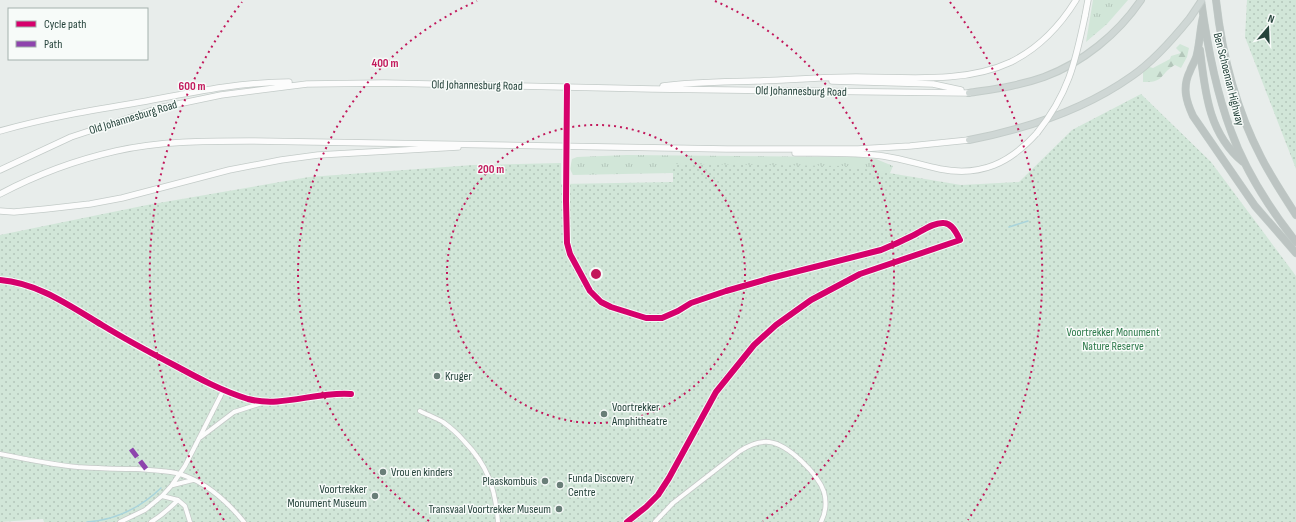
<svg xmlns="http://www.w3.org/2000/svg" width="1296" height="522" viewBox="0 0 1296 522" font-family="'Sofia Sans Condensed',sans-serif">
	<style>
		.grass { fill: url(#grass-tufts) }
		.forest { fill: url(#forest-firs) }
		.park { fill: url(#park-dots) }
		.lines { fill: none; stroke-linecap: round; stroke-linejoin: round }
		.stream { stroke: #a9d4db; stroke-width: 1.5 }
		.street-casing { stroke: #c5cac8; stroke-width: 5.5 }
		.secondary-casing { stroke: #c3cbc8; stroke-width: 7 }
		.primary-casing { stroke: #c3ccc9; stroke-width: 8 }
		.highway-casing { stroke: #c3ccc9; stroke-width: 8 }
		.street { stroke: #fcfcfc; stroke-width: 4 }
		.secondary { stroke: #fcfcfc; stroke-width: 5.5 }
		.primary { stroke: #cfd7d5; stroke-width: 6 }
		.highway { stroke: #bcc4c2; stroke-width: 7 }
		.secondary-bridge-casing { stroke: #c3cbc8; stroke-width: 7; stroke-linecap: butt }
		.primary-bridge-casing { stroke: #c3ccc9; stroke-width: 8; stroke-linecap: butt }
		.secondary-bridge { stroke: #fcfcfc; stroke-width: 5.5 }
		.primary-bridge { stroke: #cfd7d5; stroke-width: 6 }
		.quiet { stroke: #8e44ad; stroke-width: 5; stroke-dasharray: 10 5; stroke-linecap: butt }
		.cycleway-casing { stroke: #f7fbf9; stroke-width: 8 }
		.cycleway { stroke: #d6006c; stroke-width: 6 }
		.ring { fill: none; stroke: #c2185b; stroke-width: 2; stroke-dasharray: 2 4 }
		.poi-dot { fill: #697e78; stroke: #f7fbf9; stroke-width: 1.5 }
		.labels { text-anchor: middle; stroke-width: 3; stroke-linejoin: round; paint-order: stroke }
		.street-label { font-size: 12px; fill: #24423a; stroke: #f7fbf9 }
		.park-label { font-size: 12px; fill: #2d7a4b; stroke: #f7fbf9 }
		.poi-label { font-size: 12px; fill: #24423a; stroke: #f7fbf9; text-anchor: start }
		.centre { fill: #c2185b; stroke: #f7fbf9; stroke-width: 2 }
		.ring-label { font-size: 12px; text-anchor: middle; font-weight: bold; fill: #c2185b; stroke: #f7fbf9; stroke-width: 3; stroke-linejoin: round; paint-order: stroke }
	</style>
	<defs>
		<pattern id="grass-tufts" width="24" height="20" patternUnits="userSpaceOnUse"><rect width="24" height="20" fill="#d1e6d8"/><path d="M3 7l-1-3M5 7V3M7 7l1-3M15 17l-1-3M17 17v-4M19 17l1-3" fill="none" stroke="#b3c6ba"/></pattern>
		<pattern id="forest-firs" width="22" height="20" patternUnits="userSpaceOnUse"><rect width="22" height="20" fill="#d1e6d8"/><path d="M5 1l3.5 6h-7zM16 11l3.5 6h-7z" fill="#b3c6ba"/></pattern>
		<pattern id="park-dots" width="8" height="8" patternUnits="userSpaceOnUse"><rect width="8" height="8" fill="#d1e6d8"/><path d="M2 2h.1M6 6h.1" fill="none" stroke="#b3c6ba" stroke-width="1.8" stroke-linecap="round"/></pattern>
	</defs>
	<rect width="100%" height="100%" fill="#e8edeb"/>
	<path class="grass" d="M1093 0H1128L1107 24 1086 42Z
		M627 155 857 157 876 159 893 166 890 173H673L573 175 570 169 572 159 577 157Z"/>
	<path class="forest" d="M1180 44 1189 48 1187 57 1181 68 1175 65C1159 74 1165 83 1143 82V71L1146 66 1153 68 1170 59 1171 56 1181 53 1176 48Z"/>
	<path class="park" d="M1247 0H1296V169L1245 37Z
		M1141 94 1211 162 1296 276V522H44L43 519 0 522V235L147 205 309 177 473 165 561 163V184L673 182V164L847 166 961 185 1019 182 1072 130Z"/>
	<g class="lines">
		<path class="stream" d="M1009 227 1028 221
			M87 522C116 520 140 508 161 488"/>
		<g class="street-casing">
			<path id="street" d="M567 86 566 201 567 243 570 254 590 291 601 302 611 307 646 318H662L678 311 691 303 726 291 771 278 881 250C891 246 902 241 912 236 921 232 933 222 944 223 952 223 957 234 960 240L860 274 811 300 776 325 754 345 716 392 669 478 658 495 646 507 627 522
				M0 280C38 283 70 306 102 325 125 339 149 352 174 365 198 378 222 391 248 399 282 408 317 391 351 394
				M420 411C428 415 436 418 443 422 450 427 458 434 464 441 488 466 495 487 498 522
				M201 437 234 412 265 402
				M0 454C26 459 52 465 78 467 98 468 117 469 136 469 149 470 163 470 176 473 204 480 226 500 244 522
				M173 485 193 480
				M162 496 178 500 185 506 190 522
				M120 522 145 510 162 496 172 485 185 466 224 389
				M151 522C161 516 170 508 178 500
				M655 522 673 503 740 451C749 445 758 441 769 442 788 444 818 474 824 492 827 503 826 512 821 522"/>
		</g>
		<g class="secondary-casing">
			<path id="secondary" d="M1085 16 1088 0
				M832 81 933 84 961 90
				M663 86C693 82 725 82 756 81 789 80 823 77 856 77 906 77 964 84 1011 62 1039 48 1060 26 1076 0
				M0 131C46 118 93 110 141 102 189 93 240 82 289 82
				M795 153C825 153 854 152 883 156 903 159 921 165 940 169 981 177 1010 163 1037 133
				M0 170 71 137 159 108 221 95 307 84 384 83 653 89 969 93
				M0 194C36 175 76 160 116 151 160 141 206 141 250 141L727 149H858L910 146 969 140
				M0 211 14 212 46 209 90 204 122 198 229 170 281 160 318 155 458 147"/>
		</g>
		<g class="primary-casing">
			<path id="primary" d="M969 93C994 89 1019 86 1044 77 1082 63 1118 34 1141 0
				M969 140C1026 129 1084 110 1132 76 1154 61 1173 39 1190 18"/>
		</g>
		<g class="highway-casing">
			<path id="highway" d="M1201 0C1207 44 1215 89 1231 131 1245 170 1270 209 1296 242
				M1216 0C1222 54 1236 109 1261 157 1271 177 1284 196 1296 215
				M1203 17C1200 29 1200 41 1197 54 1196 60 1192 65 1190 71 1182 87 1186 101 1193 116L1255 206 1296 253
				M1200 50C1205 91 1208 133 1243 162"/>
		</g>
		<use href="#street" class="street"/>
		<use href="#secondary" class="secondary"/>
		<use href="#primary" class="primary"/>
		<use href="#highway" class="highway"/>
		<g class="secondary-bridge-casing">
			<path id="secondary-bridge" d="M1037 133C1068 94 1075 64 1085 16"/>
		</g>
		<g class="primary-bridge-casing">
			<path id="primary-bridge" d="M1190 18 1202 0"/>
		</g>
		<use href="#secondary-bridge" class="secondary-bridge"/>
		<use href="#primary-bridge" class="primary-bridge"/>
		<path class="quiet" d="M131 449 147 470"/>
		<g class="cycleway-casing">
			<path id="cycleway" d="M567 86 566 201 567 243 570 254 590 291 601 302 611 307 646 318H662L678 311 691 303 726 291 771 278 881 250C891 246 902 241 912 236 921 232 933 222 944 223 952 223 957 234 960 240L860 274 811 300 776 325 754 345 716 392 669 478 658 495 646 507 627 522
				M0 280C38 283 70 306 102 325 125 339 149 352 174 365 198 378 222 391 248 399 282 408 317 391 351 394"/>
		</g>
		<use href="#cycleway" class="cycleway"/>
	</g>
	<g class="ring">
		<circle cx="596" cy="274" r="149"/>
		<path d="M429 521A298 298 0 0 1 477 1M715 1A298 298 0 0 1 763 521"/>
		<path d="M224 520A446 446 0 0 1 242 2M950 2A446 446 0 0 1 968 520"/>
	</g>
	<g class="poi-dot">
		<circle cx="437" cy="376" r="4"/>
		<circle cx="604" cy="414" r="4"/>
		<circle cx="383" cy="472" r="4"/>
		<circle cx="545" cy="481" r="4"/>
		<circle cx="560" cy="485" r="4"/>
		<circle cx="375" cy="496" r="4"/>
		<circle cx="559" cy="509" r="4"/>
	</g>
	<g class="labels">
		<g class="street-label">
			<text transform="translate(1229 79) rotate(76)" y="4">Ben Schoeman Highway</text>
			<text transform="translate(477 85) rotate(1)" y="4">Old Johannesburg Road</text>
			<text transform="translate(801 91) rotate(1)" y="4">Old Johannesburg Road</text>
			<text transform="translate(133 117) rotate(-17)" y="4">Old Johannesburg Road</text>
		</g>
		<g class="park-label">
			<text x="1113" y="336">Voortrekker Monument<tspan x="1113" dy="14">Nature Reserve</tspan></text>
		</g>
		<g class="poi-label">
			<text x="445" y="380">Kruger</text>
			<text x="612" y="411">Voortrekker<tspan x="612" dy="14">Amphitheatre</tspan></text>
			<text x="391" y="476">Vrou en kinders</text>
			<text x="568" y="482">Funda Discovery<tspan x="568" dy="14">Centre</tspan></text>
			<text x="537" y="485" text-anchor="end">Plaaskombuis</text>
			<text x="367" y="493" text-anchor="end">Voortrekker<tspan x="367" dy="14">Monument Museum</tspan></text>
			<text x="551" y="513" text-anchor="end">Transvaal Voortrekker Museum</text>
		</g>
	</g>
	<circle cx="596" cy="274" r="6" class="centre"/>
	<g class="ring-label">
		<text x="385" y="67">400 m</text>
		<text x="192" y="90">600 m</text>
		<text x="491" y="173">200 m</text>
	</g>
	<rect x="8" y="8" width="140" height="52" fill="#f7fbf9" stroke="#a3b1ad"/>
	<rect x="16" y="21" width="20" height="6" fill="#d6006c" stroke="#a3b1ad"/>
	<text x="44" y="28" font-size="12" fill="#24423a">Cycle path</text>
	<rect x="16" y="41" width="20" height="6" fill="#8e44ad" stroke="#a3b1ad"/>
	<text x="44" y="48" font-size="12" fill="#24423a">Path</text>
	<g transform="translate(1268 28) rotate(19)" stroke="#f7fbf9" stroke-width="3" paint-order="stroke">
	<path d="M0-3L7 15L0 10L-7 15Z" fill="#24423a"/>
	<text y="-6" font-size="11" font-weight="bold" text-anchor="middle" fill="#24423a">N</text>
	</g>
</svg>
